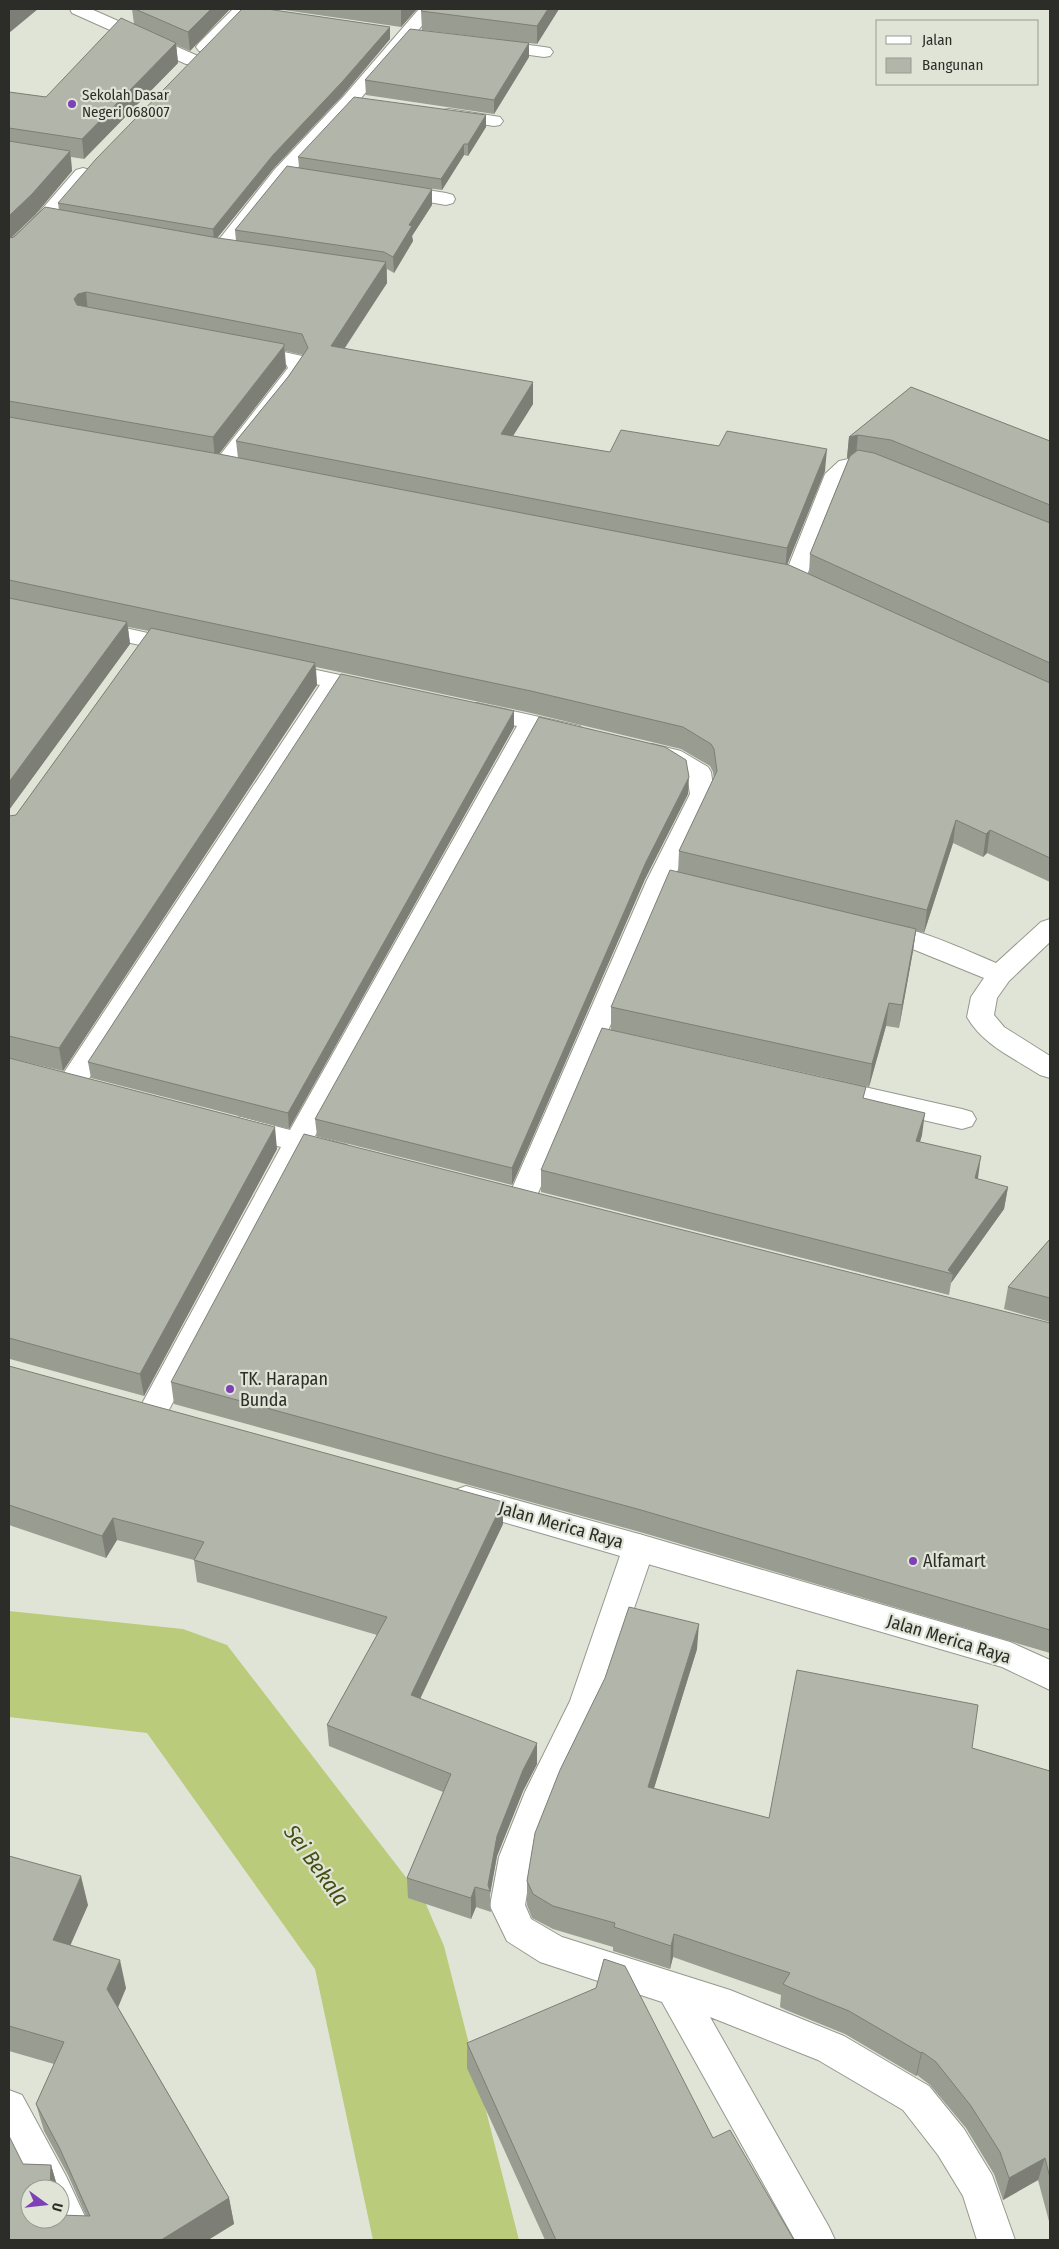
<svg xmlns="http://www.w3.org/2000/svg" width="1059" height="2249" viewBox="0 0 1059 2249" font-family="'Fira Sans Condensed',sans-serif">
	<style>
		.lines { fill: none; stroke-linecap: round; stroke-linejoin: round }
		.river { fill: #bacb7b; fill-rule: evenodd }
		.minor-casing { stroke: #95988d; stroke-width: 2 }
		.tertiary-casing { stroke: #95988d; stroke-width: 2 }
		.minor { fill: #fff; fill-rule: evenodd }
		.tertiary { fill: #fff; fill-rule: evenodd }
		.wall { fill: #999c91; fill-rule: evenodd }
		.shaded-wall { fill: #7d7f76 }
		.building { fill: #b2b5a9; stroke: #7d7f76 }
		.poi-dot { fill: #7d40b5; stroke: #e0e4d7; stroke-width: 2 }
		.labels { text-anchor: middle; stroke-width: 4.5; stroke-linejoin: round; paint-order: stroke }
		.far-poi-label { font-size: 15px; fill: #2c2d28; stroke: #e0e4d7; text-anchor: start }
		.poi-label { font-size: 18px; fill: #2c2d28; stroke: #e0e4d7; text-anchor: start }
		.street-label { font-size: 18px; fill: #2c2d28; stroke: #e0e4d7 }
		.near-water-label { font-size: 22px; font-style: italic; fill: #444e14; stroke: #e0e4d7 }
	</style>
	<rect width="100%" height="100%" fill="#e0e4d7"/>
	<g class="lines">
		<path class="river" d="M9 1611 183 1629 227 1645 425 1902 444 1946 519 2240H373L315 1969 147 1733 9 1717Z"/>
		<g class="minor-casing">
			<path id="minor" d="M70 9H91L198 56 201 60 198 64H186L72 13Z
				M233 9H250L211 51H199L196 47 199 43Z
				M419 9H436L356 104 289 177 227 255 220 257 213 255 210 251 213 247 275 169 344 96Z
				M492 40 544 47 550 48 553 52 550 56 544 57 486 49 483 45 486 41Z
				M449 109 494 116 500 117 503 121 500 125 494 126 443 118 440 114 443 110Z
				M83 168 90 170 92 174 90 178 50 224 16 256 9 258V242L36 216 76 170Z
				M395 185 446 193 453 195 455 199 453 203 446 205 388 195 386 191 388 187Z
				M248 344 302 356 308 368 288 397 229 473 221 474 213 473 210 468 288 368 286 364 241 354 238 350 241 346Z
				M858 457C869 457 886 460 893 469L890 474C873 478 860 463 846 477L805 580 802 585 794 587 786 585 783 580 825 474 839 461Z
				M93 621 189 642 192 647 189 652 181 654 85 633 82 628 85 623Z
				M279 662 382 684 386 689 382 694 374 696 340 689 81 1091 71 1094 61 1091 57 1084 61 1077 320 685 271 674 267 669 271 664Z
				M477 703 580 726 584 731 580 736 572 738 538 731 315 1136 347 1145 351 1152 347 1159 337 1162 305 1154 164 1419 153 1423 142 1419 138 1411 281 1147 231 1134 227 1127 231 1120 241 1117 290 1130 517 726 469 715 465 710 469 705Z
				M652 744 681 751 708 767 711 772 714 794 673 880 535 1200 531 1207 521 1210 511 1207 507 1200 647 880 690 794 687 775 665 762 644 756 640 751 644 746Z
				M1050 919V942L1009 981 997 998 994 1015 1004 1027 1050 1056V1078L1040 1075C1014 1058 983 1045 967 1017L971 997 984 978 910 948 869 938 865 932 869 926C899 918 967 951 996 963L1041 922Z
				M829 1079 962 1109 972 1112 976 1119 972 1126 962 1129 819 1096 815 1089 819 1082Z
				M639 1534 650 1538 655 1547 602 1702 558 1794 533 1857 525 1905 531 1919 562 1937 730 1990 844 2036 929 2086 964 2129 992 2175 1015 2240H977L963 2196 938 2155 903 2110 818 2060 710 2017 829 2227 835 2240H795L662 2002 540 1962 507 1941 490 1906 499 1857 525 1792 570 1701 623 1547 628 1538Z
				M9 2090 22 2095 66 2176 96 2240H58L48 2219H60V2189H33L9 2144Z"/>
		</g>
		<g class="tertiary-casing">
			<path id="tertiary" d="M466 1486 639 1534 1010 1642 1050 1660V1690L1002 1667 455 1508 450 1499 455 1490Z"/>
		</g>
		<use href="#minor" class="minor"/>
		<use href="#tertiary" class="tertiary"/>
	</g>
	<path class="wall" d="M132 9H230L190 51 176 45 178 63 84 159 71 157 72 171 35 215 11 237H14L59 210 58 203 390 27V39L343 95 274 168 217 238 236 241 235 230 299 167 298 157 486 115V127L468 156 464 155 442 190 419 187 432 189V205L412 236 413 241 394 273 387 269V283L345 348 533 404 513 436 610 452 825 471 787 564 809 574 810 554 849 458H847L849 437 911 387 1050 441V882L987 853 983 857 953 843 924 933 916 931 913 951 899 1028 886 1026 869 1087 611 1030V1007L678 872 679 851 714 779 713 772 710 766 681 749 531 713 316 667 317 685 63 1071 9 1058 277 1149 144 1396 10 1359 9 1360V816L16 815 149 631 128 627 130 644 9 810V92L46 97 134 24ZM285 351 303 355 288 377 236 441 238 458 219 454 286 368Z
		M277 9H417L401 27Z
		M559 9 537 44 529 43V57L494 114 366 95 365 80 496 39 422 30 421 11Z
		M514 727 289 1129 91 1078 88 1062Z
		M688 794 645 879 512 1185 317 1136 315 1119Z
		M864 1099 922 1135 920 1142 977 1179 1008 1187 1004 1209 951 1283 949 1295 541 1192V1170Z
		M1050 1239V1322L1004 1309 1008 1287Z
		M1050 1323V1653L640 1532 174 1404 171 1382Z
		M9 1366 503 1524 420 1698 537 1764 523 1791 497 1856 490 1894 491 1912 476 1907 471 1919 408 1898 407 1878 443 1792 329 1746 327 1725 377 1635 197 1582 194 1560 117 1540 106 1558 9 1525Z
		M697 1649 654 1788 769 1818 972 1748 1050 1771V2225L1038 2180 1003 2200 994 2174 966 2128 930 2085 917 2075 916 2076 845 2034 786 2010 780 2007 781 1995 673 1957 670 1969 613 1951V1947L553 1929 532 1918 527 1905V1881Z
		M9 1856 88 1905 70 1945 126 1988 118 2007 229 2198 234 2224 208 2240H9L23 2164 51 2165 58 2189H30V2219L86 2216 68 2175 44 2131 36 2104 54 2064 9 2051Z
		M467 2043 713 2138 794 2240H545L467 2068Z"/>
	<path class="shaded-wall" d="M11 9H38L9 33V11Z
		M211 9H230L190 51 188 32Z
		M401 9H417L401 27Z
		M548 9H559L537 44V26Z
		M390 27V39L343 95 274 168 214 242 213 229 273 155Z
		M176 43 178 63 84 159 82 139Z
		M529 43V57L494 114V100Z
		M486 115V127L468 156V144Z
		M464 144V155L442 190 441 179Z
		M70 151 72 171 35 215 9 240V216Z
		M432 189V205L412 236 413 241 394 273 393 257 409 225Z
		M386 262 387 283 332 367 331 346Z
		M86 292 88 313 76 320 74 299 78 294Z
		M284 346 286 368 215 459 213 437Z
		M533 382V404L501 455V434Z
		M858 435 856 456 847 458 849 437Z
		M827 449 825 471 785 570 787 548Z
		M127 622 130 644 9 810V782Z
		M315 663 317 685 63 1071 59 1048Z
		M514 711V727L289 1129 288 1113Z
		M689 777 688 794 645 879 512 1185V1168L646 862Z
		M956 820 953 843 924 933 927 910Z
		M990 830 987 853 983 857 986 834Z
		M916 929 913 951 899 1028 902 1005Z
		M889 1003 886 1026 869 1087 872 1064Z
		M925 1113 922 1135 913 1163 916 1141Z
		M275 1127 277 1149 144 1396 140 1374Z
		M981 1156 978 1178 971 1200 975 1178Z
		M1008 1187 1004 1209 951 1283 953 1274 948 1270Z
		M503 1502V1524L412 1716 411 1695Z
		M113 1518 117 1540 106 1558 102 1536Z
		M699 1624 697 1649 647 1811 648 1787Z
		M537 1743V1764L523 1791 497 1856 490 1894V1891L488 1885 497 1836 523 1770Z
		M81 1876 88 1905 60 1969 53 1940Z
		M475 1887 476 1907 471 1919V1898Z
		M674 1934 673 1957 670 1969 671 1946Z
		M120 1960 126 1988 114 2017 107 1989Z
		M922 2052 917 2075 916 2076 921 2053Z
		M1045 2158 1038 2180 1003 2200 1009 2178Z
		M51 2165 58 2189H50Z
		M229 2198 234 2224 208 2240H161Z"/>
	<path class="building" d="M135 9H211L188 32Z
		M242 9H267L390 27 342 82 273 155 213 229 58 203 96 159Z
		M423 9H548L537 26 421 11Z
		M121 18 176 43 82 139 9 128V92L46 97Z
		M410 29 529 43 494 100 365 80Z
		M354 97 486 115 468 144H464L441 179 298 157Z
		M9 141 70 151 32 194 9 216Z
		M287 166 432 189 409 225 412 226 393 257 384 252 235 230Z
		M45 207 218 238 386 262 331 346 533 382 501 434 610 452 621 430 719 446 727 431 827 449 787 548 236 441 288 377 308 348 302 334 86 292 78 294 74 299 77 305 284 344V346L213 437 9 401V238L14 237Z
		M911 387 1050 441V505L891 440 858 435 849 437Z
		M9 417 219 454 789 565 1050 683V858L990 830 986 834 956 820 927 910 679 851 717 771 714 749 711 744 683 727 531 691 9 580Z
		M858 450 874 453 1050 523V663L810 554 850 456Z
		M9 598 127 622 9 782Z
		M151 628 315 663 59 1048 9 1036V816L16 815Z
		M341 674 514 711 288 1113 88 1062Z
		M539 717 665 747 686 760 689 777 646 862 512 1168 315 1119Z
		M670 870 916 929 902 1005 889 1003 872 1064 611 1007Z
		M602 1028 866 1087 863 1098 925 1113 916 1141 981 1156 975 1178 1008 1187 948 1270 953 1274 541 1170Z
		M9 1058 275 1127 140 1374 9 1338Z
		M304 1134 1050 1323V1630L641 1510 171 1382Z
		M1050 1239V1298L1008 1287Z
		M9 1366 503 1502 411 1695 537 1743 523 1770 497 1836 488 1885 490 1891 475 1887 471 1898 407 1878 451 1774 327 1725 387 1617 194 1560 204 1542 113 1518 102 1536 9 1505Z
		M629 1607 699 1624 648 1787 769 1818 797 1670 978 1705 972 1748 1050 1771V2178L1045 2158 1009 2178 1000 2152 971 2106 936 2062 922 2052 921 2053 849 2011 789 1987 783 1984 790 1973 674 1934 671 1946 614 1927 615 1923 553 1906 533 1894 527 1881 535 1833 560 1770 605 1678Z
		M9 1856 81 1876 53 1940 120 1960 107 1989 229 2198 161 2240H9V2136L23 2164 51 2165 50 2189H30V2219H60V2215L90 2216 60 2149 36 2104 64 2042 9 2026Z
		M604 1959 625 1966 713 2138 730 2130 794 2240H556L467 2043 596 1988Z"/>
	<g class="poi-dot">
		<circle cx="72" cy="104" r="5"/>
		<circle cx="230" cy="1389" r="5"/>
		<circle cx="913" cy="1561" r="5"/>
	</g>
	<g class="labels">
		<g class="far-poi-label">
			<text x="82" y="100">Sekolah Dasar<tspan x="82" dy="17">Negeri 068007</tspan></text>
		</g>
		<g class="poi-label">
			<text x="240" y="1385">TK. Harapan<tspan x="240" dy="21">Bunda</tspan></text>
			<text x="923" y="1567">Alfamart</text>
		</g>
		<g class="street-label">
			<text transform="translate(561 1525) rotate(16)" y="6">Jalan Merica Raya</text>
			<text transform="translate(949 1639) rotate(17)" y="6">Jalan Merica Raya</text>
		</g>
		<g class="near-water-label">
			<text transform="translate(317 1865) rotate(54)" y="8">Sei Bekala</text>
		</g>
	</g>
	<rect width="1059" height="2249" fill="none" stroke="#2c2d28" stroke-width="20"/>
	<rect x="876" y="20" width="162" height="65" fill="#e0e4d7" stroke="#989b91"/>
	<rect x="886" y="36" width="25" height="8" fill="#ffffff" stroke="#989b91"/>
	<text x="922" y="45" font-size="15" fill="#2c2d28">Jalan</text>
	<rect x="886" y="58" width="25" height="15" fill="#b2b5a9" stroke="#989b91"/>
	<text x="922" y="70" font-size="15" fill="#2c2d28">Bangunan</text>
	<g transform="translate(45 2204) rotate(105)"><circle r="24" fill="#e0e4d7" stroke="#989b91"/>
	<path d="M0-4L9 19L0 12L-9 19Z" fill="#7d40b5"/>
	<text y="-8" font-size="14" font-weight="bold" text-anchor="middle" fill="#2c2d28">U</text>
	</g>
</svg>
